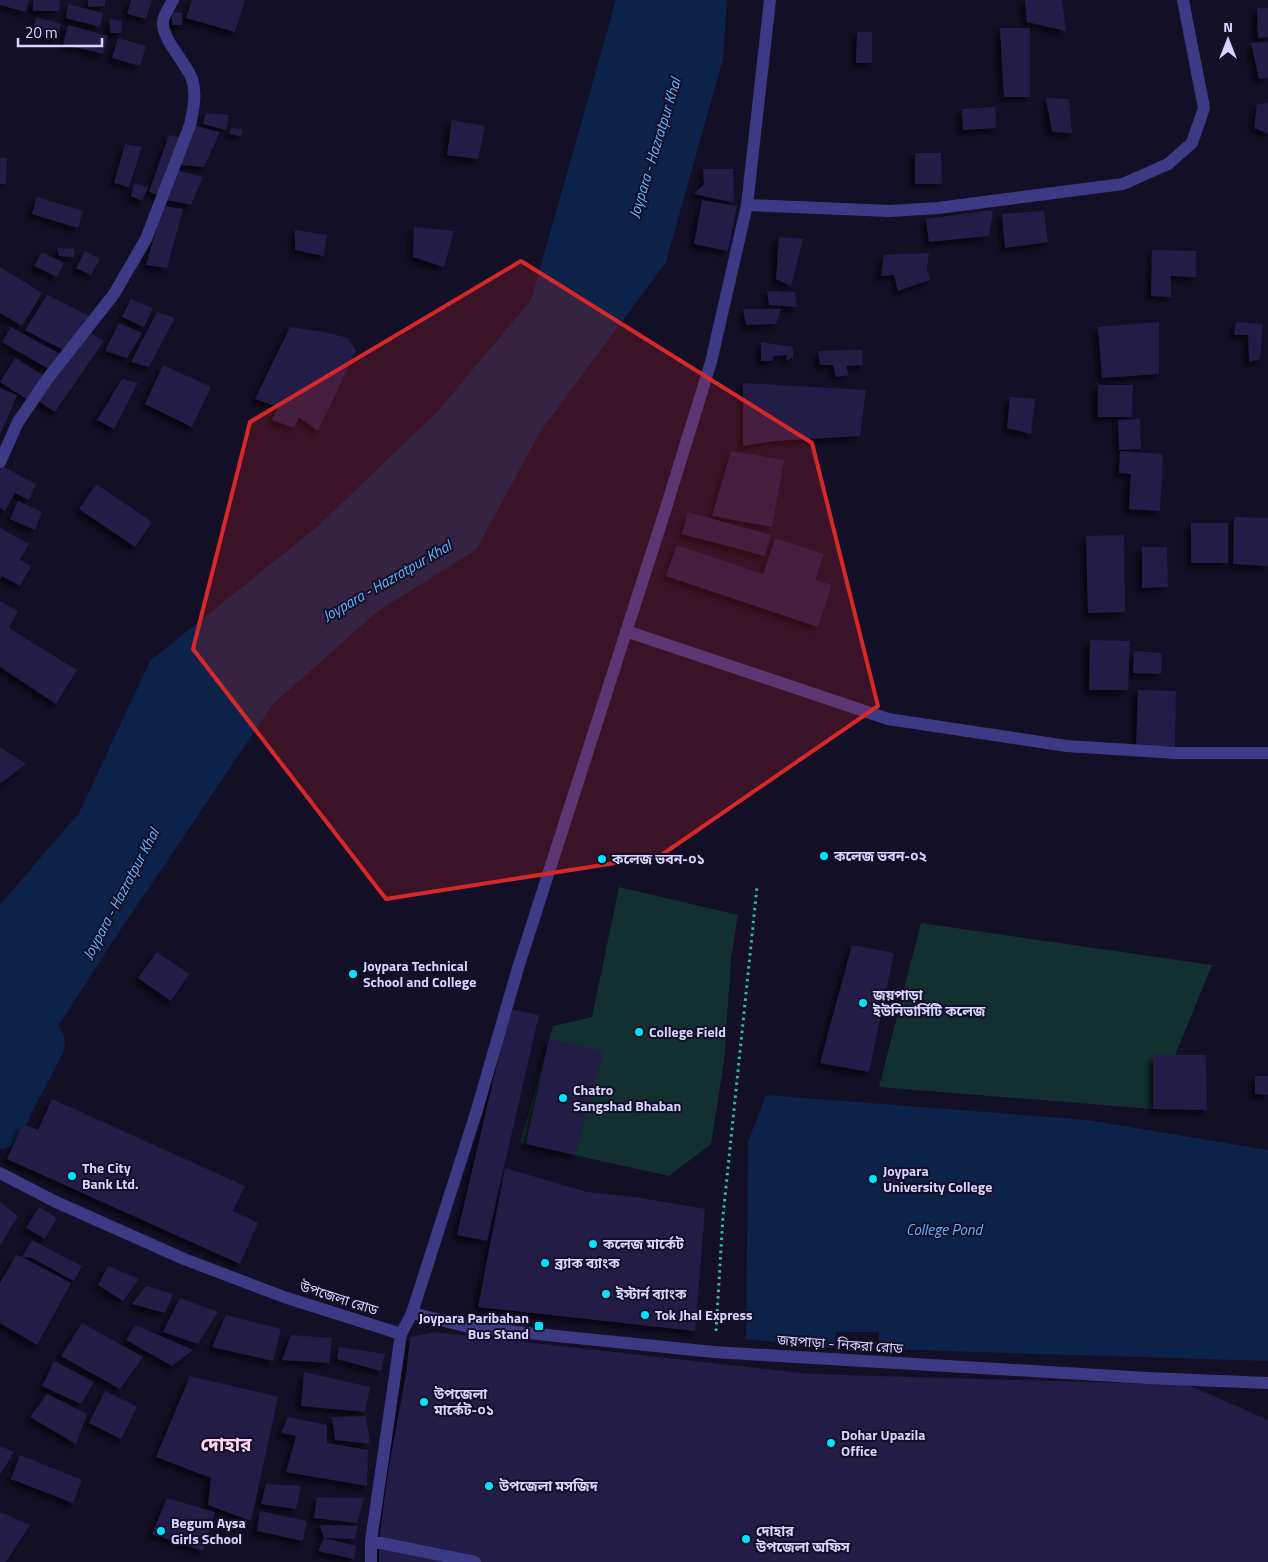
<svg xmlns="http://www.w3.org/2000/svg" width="1268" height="1562" viewBox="0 0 1268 1562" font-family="'Titillium Web','Noto Sans Bengali',sans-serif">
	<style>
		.green { fill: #12302f }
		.water { fill: #0c2248 }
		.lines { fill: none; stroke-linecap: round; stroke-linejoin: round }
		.river { stroke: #0c2248; stroke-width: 50 }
		.building { fill: #241b47; filter: url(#shadow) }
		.path { stroke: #2fb8b0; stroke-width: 3; stroke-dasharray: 2.5 4; stroke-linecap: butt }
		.street { stroke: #3d3a85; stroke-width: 12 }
		.marked { fill: #d62828; fill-opacity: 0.2; stroke: #d62828; stroke-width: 4; stroke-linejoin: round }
		.poi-dot { fill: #00e5ff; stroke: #130f26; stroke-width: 2 }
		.labels { text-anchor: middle; stroke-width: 4; stroke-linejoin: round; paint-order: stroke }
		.poi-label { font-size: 14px; font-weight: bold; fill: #d9d4ff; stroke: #130f26; text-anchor: start }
		.street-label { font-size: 14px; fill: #d9d4ff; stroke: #130f26 }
		.water-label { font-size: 15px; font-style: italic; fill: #62b6ff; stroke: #130f26 }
		.district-label { font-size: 19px; font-weight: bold; fill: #ffd6f0; stroke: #130f26 }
	</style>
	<defs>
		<filter id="shadow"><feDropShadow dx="-4.5" dy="4.5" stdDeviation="2.5" flood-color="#0009"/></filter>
	</defs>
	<rect width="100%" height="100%" fill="#130f26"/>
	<path class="green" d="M619 887 738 915 731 959 724 1061 711 1144 669 1176 520 1143 553 1026 592 1017Z
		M921 923 1212 965 1153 1109 879 1087Z"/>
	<path class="water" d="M616 0H727L723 59 666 262 540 432 476 550 378 611 273 704 113 941 8 1104 0 1124V905L79 813 150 661 317 527 438 411 531 300Z
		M766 1095 1088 1120 1268 1150V1361L879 1349V1332H836L835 1348 746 1339 748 1142Z"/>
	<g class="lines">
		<path class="river" d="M0 1124 8 1104 40 1043"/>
	</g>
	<path class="building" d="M0 0H29L26 12 0 5Z
		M33 0H60L59 11H33Z
		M88 0H105V6L88 7Z
		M131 0H152L146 19 127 14Z
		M192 0H245L235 32 186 18Z
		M1025 0H1062L1066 31 1027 22Z
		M68 4 103 13 100 27 66 18Z
		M1257 8H1268V37L1258 38Z
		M172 12 182 13V25H172Z
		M36 17 61 24 57 39 32 33Z
		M109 19 122 21 121 33H110Z
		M68 25 108 36 103 54 63 44Z
		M1000 28H1030V97H1004Z
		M857 32H872V63H856Z
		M118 38 146 46 140 66 112 58Z
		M1268 42V78L1259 79 1251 43Z
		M1046 98 1069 99 1072 133 1052 132Z
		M1268 103V134L1254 128 1257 104Z
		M995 107 996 128 963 130 962 109Z
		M206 113 229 115 226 130 203 124Z
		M452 120 485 126 478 159 447 155Z
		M192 125 220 132 204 167 180 165Z
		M232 128 243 129 241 136 229 134Z
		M169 135 182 138 161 196 149 192Z
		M125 144 142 147 129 187 114 183Z
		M915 153H941L942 184H915Z
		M0 158H7L6 184H0Z
		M703 169H733L734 203 694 194 704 184Z
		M176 170 203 177 191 205 166 200Z
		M134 183 148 187 142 201 131 196Z
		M37 197 83 211 78 228 32 214Z
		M702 200 737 206 728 251 694 244Z
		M163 206 183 209 167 268 146 265Z
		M993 210 989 236 929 242 926 219Z
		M1044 211 1048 242 1005 248 1002 214Z
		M414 227 454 231 444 267 413 257Z
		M295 230 327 235 324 256 295 250Z
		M779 237 803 239 791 286 776 279Z
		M57 248 74 249V257L59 256Z
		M1152 250 1196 251V277L1171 276V297L1151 296Z
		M85 251 100 259 91 275 76 268Z
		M42 252 64 263 57 277 34 266Z
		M929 253 927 269 930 280 898 291 894 275 881 276 884 255Z
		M0 267 42 293 22 326 0 313Z
		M767 291 795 292 797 307 769 305Z
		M47 295 89 316 63 350 25 330Z
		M131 299 153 308 144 327 122 317Z
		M743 309H781L776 324 746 325Z
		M157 312 175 318 149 367 131 362Z
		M1159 322V374L1102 378 1098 327Z
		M1236 322 1263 324 1260 359 1249 362 1248 335H1234Z
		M119 323 142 333 127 358 105 351Z
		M11 327 62 355 52 371 2 342Z
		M290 327 324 332 348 338 356 351 318 431 299 417 294 428 272 420 278 407 255 399Z
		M87 330 104 341 55 412 38 401Z
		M761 342 793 347V358L786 360 787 355 774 356 772 361H761Z
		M862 350 863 365 846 366 849 375 836 377 833 365H820L818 351Z
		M15 358 44 376 28 400 0 382Z
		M163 365 211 387 192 427 145 404Z
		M122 379 138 383 114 429 97 420Z
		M743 383 866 390 860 436 773 441 743 446Z
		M1098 385H1133L1132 417H1098Z
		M0 388 17 395 0 435Z
		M1010 397 1035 399 1031 434 1007 428Z
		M1140 419 1141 449 1119 450 1118 420Z
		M731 451 784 460 772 527 712 516Z
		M1120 451 1163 454 1160 511 1129 509 1131 474 1119 473Z
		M2 466 36 484 29 500 15 493 5 511 0 508V470Z
		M96 484 152 522 135 547 79 509Z
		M18 501 42 512 35 530 10 519Z
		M688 512 771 535 765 556 682 534Z
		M1234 517 1268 518V566L1233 564Z
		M1191 523H1228V563H1191Z
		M0 528 29 544 20 560 31 566 20 586 2 576 0 579Z
		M1124 535 1125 612 1088 613 1086 536Z
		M775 538 824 554 815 580 832 585 818 627 666 576 677 545 763 574Z
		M1142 547H1167L1168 587 1142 588Z
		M0 601 18 611 9 628 77 670 56 704 0 667Z
		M1090 640 1130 641 1128 690H1089Z
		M1134 651 1162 653 1161 674 1133 673Z
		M1138 690 1176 691 1175 747 1136 746Z
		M0 747 26 764 0 784Z
		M852 945 894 953 869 1072 820 1063Z
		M157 952 189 974 171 1001 138 978Z
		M510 1009 539 1015 487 1241 457 1235Z
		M549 1039 603 1051 575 1155 526 1144Z
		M1153 1055H1206L1207 1110 1153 1109Z
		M1255 1076H1268V1095L1255 1094Z
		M52 1099 245 1186 233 1211 258 1223 240 1264 7 1159 23 1124 38 1130Z
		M505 1168 587 1192 635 1197 705 1209 695 1331 478 1307Z
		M0 1202 18 1216 0 1246Z
		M39 1207 57 1218 45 1239 26 1228Z
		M32 1240 82 1266 74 1281 32 1258 22 1257Z
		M16 1255 22 1257 71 1283 37 1345 0 1323V1283Z
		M108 1266 139 1279 123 1301 98 1285Z
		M146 1286 173 1294 165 1313 132 1304Z
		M180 1298 218 1312 198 1344 163 1332Z
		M226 1315 281 1329 273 1361 212 1347Z
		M82 1323 143 1357 120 1389 61 1356Z
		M135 1325 193 1350 172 1366 126 1340Z
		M435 1332 810 1374 1188 1385 1268 1420V1562H379V1540L389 1466 406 1374 410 1337Z
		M291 1335 332 1338 329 1363 282 1360Z
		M339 1347 385 1354 381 1371 337 1359Z
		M54 1361 94 1382 81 1404 42 1386Z
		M304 1372 370 1387 365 1412 301 1406Z
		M190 1376 278 1397 251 1521 208 1505 211 1478 156 1457Z
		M105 1391 137 1407 121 1439 89 1423Z
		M47 1394 87 1414 76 1444 30 1417Z
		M366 1416 370 1444 335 1440 332 1417Z
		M288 1417 327 1425V1443L368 1450 367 1486 286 1472 296 1436 281 1433Z
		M0 1446 14 1452 0 1475Z
		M20 1455 82 1480 73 1503 11 1479Z
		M266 1484 301 1486 296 1509 261 1504Z
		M317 1497 364 1498 357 1523 314 1518Z
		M167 1498 215 1512 203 1551 152 1534Z
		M260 1511 307 1521 303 1541 257 1531Z
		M0 1512 30 1525 6 1562H0Z
		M320 1525 358 1526 355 1539 324 1538Z
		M324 1538 356 1546 354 1559 318 1551Z"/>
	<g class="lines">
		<path class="path" d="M716 1331 723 1216 757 887"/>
		<path class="street" d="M747 205 890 211 938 208 1123 184 1168 164 1192 143 1204 108 1183 0
			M0 462 18 422 48 378 114 294 146 239 190 125C193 110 197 94 192 79 186 62 161 39 163 21 164 14 170 6 173 0
			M626 631 888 719 1067 746 1176 753H1268
			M0 1173 56 1202 184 1259 284 1297 401 1334 371 1541V1562
			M412 1313 469 1327 714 1352 1148 1378 1268 1383
			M401 1334 412 1313 476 1113 518 968 665 511 711 362 747 205 770 0
			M371 1541 475 1562"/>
	</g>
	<path class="marked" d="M521 261 812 443 878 706 660 856 386 899 193 649 250 422Z"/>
	<g class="poi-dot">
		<circle cx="824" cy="856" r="5"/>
		<circle cx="602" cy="859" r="5"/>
		<circle cx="353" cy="974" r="5"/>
		<circle cx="863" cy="1003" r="5"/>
		<circle cx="639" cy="1032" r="5"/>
		<circle cx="563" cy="1098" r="5"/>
		<circle cx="72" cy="1176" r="5"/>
		<circle cx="873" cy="1179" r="5"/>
		<circle cx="593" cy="1244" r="5"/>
		<circle cx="545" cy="1263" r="5"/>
		<circle cx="606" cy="1294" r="5"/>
		<circle cx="645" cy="1315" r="5"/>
		<rect x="534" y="1321" width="10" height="10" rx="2.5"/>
		<circle cx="424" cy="1402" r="5"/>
		<circle cx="831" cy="1443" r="5"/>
		<circle cx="489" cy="1486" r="5"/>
		<circle cx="161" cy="1531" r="5"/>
		<circle cx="746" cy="1539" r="5"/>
	</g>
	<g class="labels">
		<g class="poi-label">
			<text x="834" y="861">কলেজ ভবন-০২</text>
			<text x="612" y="864">কলেজ ভবন-০১</text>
			<text x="363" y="971">Joypara Technical<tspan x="363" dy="16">School and College</tspan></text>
			<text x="873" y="1000">জয়পাড়া<tspan x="873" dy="16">ইউনিভার্সিটি কলেজ</tspan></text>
			<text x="649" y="1037">College Field</text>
			<text x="573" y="1095">Chatro<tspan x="573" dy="16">Sangshad Bhaban</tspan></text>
			<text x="82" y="1173">The City<tspan x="82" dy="16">Bank Ltd.</tspan></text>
			<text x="883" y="1176">Joypara<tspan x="883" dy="16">University College</tspan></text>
			<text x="603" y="1249">কলেজ মার্কেট</text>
			<text x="555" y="1268">ব্র্যাক ব্যাংক</text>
			<text x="616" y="1299">ইস্টার্ন ব্যাংক</text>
			<text x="655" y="1320">Tok Jhal Express</text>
			<text x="529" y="1323" text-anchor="end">Joypara Paribahan<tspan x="529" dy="16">Bus Stand</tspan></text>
			<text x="434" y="1399">উপজেলা<tspan x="434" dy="16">মার্কেট-০১</tspan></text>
			<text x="841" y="1440">Dohar Upazila<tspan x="841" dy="16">Office</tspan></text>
			<text x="499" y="1491">উপজেলা মসজিদ</text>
			<text x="171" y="1528">Begum Aysa<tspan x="171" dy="16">Girls School</tspan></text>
			<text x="756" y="1536">দোহার<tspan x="756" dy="16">উপজেলা অফিস</tspan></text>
		</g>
		<g class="street-label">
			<text transform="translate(339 1298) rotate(18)" y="5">উপজেলা রোড</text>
			<text transform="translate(840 1344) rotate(4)" y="5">জয়পাড়া - নিকরা রোড</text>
		</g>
		<g class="water-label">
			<text transform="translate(655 148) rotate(-73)" y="5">Joypara - Hazratpur Khal</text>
			<text transform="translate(387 581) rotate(-30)" y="5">Joypara - Hazratpur Khal</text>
			<text transform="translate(121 894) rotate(-62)" y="5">Joypara - Hazratpur Khal</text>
			<text x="944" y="1235">College Pond</text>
		</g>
		<g class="district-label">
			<text x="226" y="1451">দোহার</text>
		</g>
	</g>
	<g transform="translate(1228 40)" stroke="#130f26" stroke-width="4" paint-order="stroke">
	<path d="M0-4L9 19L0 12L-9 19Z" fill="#d9d4ff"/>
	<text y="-8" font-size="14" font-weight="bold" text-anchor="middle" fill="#d9d4ff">N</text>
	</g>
	<path d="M18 38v8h84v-8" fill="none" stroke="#d9d4ff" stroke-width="2.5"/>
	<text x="25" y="38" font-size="15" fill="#d9d4ff" stroke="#130f26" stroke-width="4" paint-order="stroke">20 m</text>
</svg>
